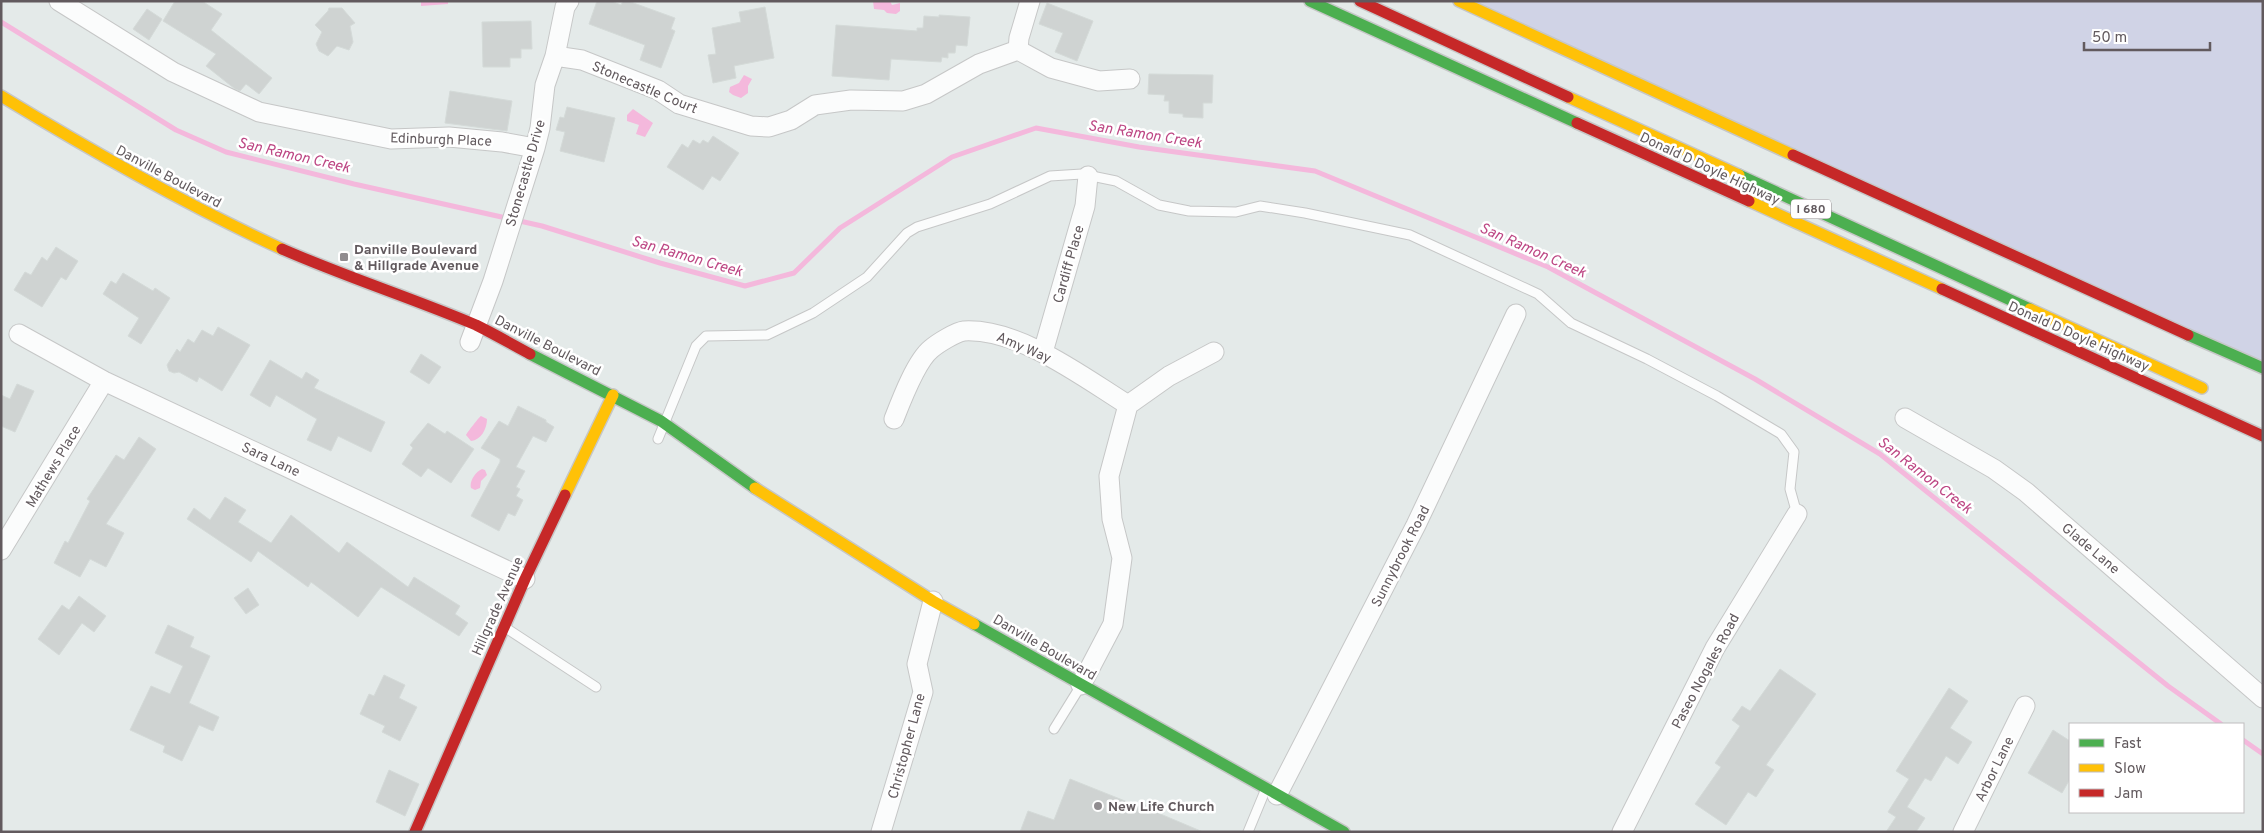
<svg xmlns="http://www.w3.org/2000/svg" width="2264" height="833" viewBox="0 0 2264 833" font-family="Overpass,sans-serif">
	<style>
		.green { fill: #d0d3e6 }
		.water { fill: #f4b8dc }
		.lines { fill: none; stroke-linecap: round; stroke-linejoin: round }
		.stream { stroke: #f4b8dc; stroke-width: 5 }
		.building { fill: #cfd3d2; stroke: #d4dad8 }
		.lane-casing { stroke: #c6c7c7; stroke-width: 11 }
		.street-casing { stroke: #c6c7c7; stroke-width: 21 }
		.fast-casing { stroke: #c6c7c7; stroke-width: 14 }
		.slow-casing { stroke: #c6c7c7; stroke-width: 14 }
		.jam-casing { stroke: #c6c7c7; stroke-width: 14 }
		.lane { stroke: #fbfcfc; stroke-width: 9 }
		.street { stroke: #fbfcfc; stroke-width: 19 }
		.fast { stroke: #4caf50; stroke-width: 11 }
		.slow { stroke: #ffc107; stroke-width: 11 }
		.jam { stroke: #c62828; stroke-width: 11 }
		.poi-dot { fill: #908c8f; stroke: #fff; stroke-width: 2 }
		.labels { text-anchor: middle; stroke-width: 5; stroke-linejoin: round; paint-order: stroke }
		.shield { fill: #fff; stroke: #918c8e; stroke-width: 1 }
		.shield-label { font-size: 12px; font-weight: bold; fill: #625a5e }
		.street-label { font-size: 14px; fill: #625a5e; stroke: #fff }
		.poi-label { font-size: 14px; font-weight: bold; fill: #625a5e; stroke: #fff; text-anchor: start }
		.water-label { font-size: 15px; font-style: italic; fill: #bd4784; stroke: #fff }
	</style>
	<rect width="100%" height="100%" fill="#e4eae9"/>
	<path class="green" d="M1459 1H2263V368Z"/>
	<path class="water" d="M421 1H448V4L421 6Z
		M873 1H890L892 5 900 3V11L896 14 887 13 884 10 874 9Z
		M744 75 752 79 748 86V93L741 98 733 95 729 92 730 87 739 83Z
		M633 109 653 123 645 137 636 134 639 125 627 121V115Z
		M481 416 487 419C487 429 481 440 471 441L466 435C467 433 479 417 481 416Z
		M482 469 485 470 487 475 481 481 480 488 475 490 471 488C469 482 475 472 482 469Z"/>
	<g class="lines">
		<path class="stream" d="M1 22 176 130 226 152 354 184 542 226 660 263 745 286 794 273 840 228 952 157 1036 128 1139 147 1315 171 1548 267 1755 379 1880 454 2168 686 2221 724
			M2243 740 2263 754"/>
	</g>
	<path class="building" d="M175 1H202L222 14 211 30 272 78 259 94 246 84 240 91 235 89 206 66 216 54 163 21Z
		M597 1H611L621 5 623 1H628L675 18 671 29 675 31 661 68 640 60 645 45 589 24Z
		M1047 3 1093 21 1077 61 1055 52 1063 33 1039 24Z
		M765 7 774 58 734 66 736 78 713 83 708 55 716 54 712 28 741 22 739 12Z
		M329 8H342L355 23 350 26 353 42 349 50 337 46 328 56 319 51 316 44 322 32 315 25 328 11Z
		M147 9 162 19 149 40 133 29Z
		M939 15 970 17 967 46 956 45 955 53H948V58L942 57 941 62 891 59 889 80 832 76 836 25 917 31V28H923L924 16 939 17Z
		M531 21 532 49H521V58H510V67H483L482 22Z
		M1149 74 1213 75 1212 103H1203V118L1183 117V114L1169 113V101H1164L1165 95 1148 94Z
		M450 91 512 101 507 131 445 123Z
		M567 107 615 118 604 162 560 151 565 132 556 130 560 117 564 118Z
		M713 136 739 153 720 181 712 176 703 190 667 167 682 144 688 148 693 140 700 144 703 140 708 143Z
		M56 247 78 261 66 280 61 277 42 307 14 290 25 272 31 275 42 257 47 261Z
		M123 273 153 291 155 288 170 298 141 344 128 336 139 318 103 294 111 281 116 284Z
		M218 327 250 345 222 391 199 377 197 382 179 372 174 373 169 371 167 365 177 349 180 352 188 339 194 343 202 330 213 336Z
		M421 354 441 367 429 384 410 372Z
		M270 360 302 379 306 372 319 380 314 388 385 422 371 452 338 436 331 451 307 440 317 419 276 395 270 407 250 395Z
		M17 384 34 391 15 432 1 426V395L10 399Z
		M518 406 546 420V422L554 427 546 442 533 436 516 467 525 471 516 487 520 489 516 496 523 500 515 516 508 513 499 531 471 516 500 462V459L481 448 499 421 508 426Z
		M428 423 445 434 447 431 474 449 451 483 428 468 421 477 402 464 413 448 410 445Z
		M139 437 156 449 106 524 124 533 106 567 90 559 80 577 54 563 65 541 68 543 90 501 87 499 116 455 124 460Z
		M225 497 246 510 238 522 271 543 291 515 339 553 347 542 408 587 414 577 460 606 455 614 468 623 459 636 381 587 358 617 311 582 308 587 258 551 251 562 187 519 194 508 210 520Z
		M248 588 259 605 246 614 234 598Z
		M79 596 106 616 94 632 82 623 59 655 38 639 62 605 69 610Z
		M168 625 194 637 190 647 210 656 189 703 219 717 213 731 199 725 182 761 163 752 165 746 130 730 151 686 170 694 183 666 155 653Z
		M1780 669 1816 694 1766 765 1774 770 1756 797 1748 792 1726 825 1695 804 1721 767 1715 763 1740 726 1732 720 1742 706 1750 711Z
		M384 675 405 685 399 698 417 707 400 741 382 732 385 726 360 714 369 694 374 696Z
		M1949 688 1968 701 1950 728 1972 742 1958 764 1946 756 1931 781 1925 778 1907 807 1925 818 1916 832H1886L1896 817 1888 812 1909 779 1896 771Z
		M2053 730 2070 741V779L2062 793 2028 773Z
		M389 770 419 784 405 816 376 802Z
		M1070 779 1140 807 1143 804 1154 808 1158 813 1203 832H1020L1028 811 1054 820Z"/>
	<g class="lines">
		<g class="lane-casing">
			<path id="lane" d="M658 439 696 346 706 336 767 335 813 313 867 277 907 233 917 227 990 204 1050 176 1082 174 1116 181 1159 205 1189 211 1236 212 1260 206 1305 213 1410 235 1538 294 1571 323 1647 359 1717 396 1781 434 1794 452 1790 489 1797 514
				M506 628 596 687
				M1054 729 1080 687
				M1248 832 1265 791"/>
		</g>
		<g class="street-casing">
			<path id="street" d="M59 1 173 72 259 112 391 139 449 137 502 142 535 148
				M1018 50 1019 38 1030 1
				M555 56 582 60 658 90 679 104 751 126 769 127 791 120 815 105 851 100 903 101 926 94 979 64 1018 50 1051 68 1099 81 1130 79
				M19 334 104 381 525 579
				M470 342 493 281 535 148 540 128 545 85 555 56 565 7 569 1
				M1043 352 1085 206 1088 176
				M1905 418 1994 469 2026 492 2263 698
				M894 419C901 401 916 361 931 349 938 343 956 332 964 331 1019 328 1083 377 1128 405
				M1 550 104 381
				M1081 685 1113 624 1122 558 1112 519 1109 476 1128 405 1169 376 1214 352
				M1277 795 1416 525 1516 314
				M881 832 923 692 917 664 933 601
				M1622 832 1715 648 1797 514
				M1963 832 2025 706"/>
		</g>
		<g class="fast-casing">
			<path id="fast" d="M1310 1 1577 123
				M1739 175 2030 309
				M2188 335 2263 368
				M530 354 661 421 755 488
				M974 624 1344 832"/>
		</g>
		<g class="slow-casing">
			<path id="slow" d="M1459 1 1793 155
				M1 96C93 152 184 204 282 249
				M1568 97 1739 175
				M1749 201 1942 289
				M2030 309 2202 388
				M755 488 933 601 974 624
				M565 495 613 395"/>
		</g>
		<g class="jam-casing">
			<path id="jam" d="M1360 1 1568 97
				M1577 123 1749 201
				M1793 155 2188 335
				M282 249C346 277 412 298 476 325 494 334 512 344 530 354
				M1942 289 2263 436
				M415 832 525 579 565 495"/>
		</g>
		<use href="#lane" class="lane"/>
		<use href="#street" class="street"/>
		<use href="#fast" class="fast"/>
		<use href="#slow" class="slow"/>
		<use href="#jam" class="jam"/>
	</g>
	<g class="poi-dot">
		<rect x="339" y="252" width="10" height="10" rx="2.5"/>
		<circle cx="1098" cy="806" r="5"/>
	</g>
	<g class="labels">
		<rect class="shield" x="1791" y="199.5" width="40" height="19" rx="4"/>
		<g class="shield-label">
			<text x="1811" y="213">I 680</text>
		</g>
		<g class="street-label">
			<text transform="translate(645 87) rotate(23)" y="5">Stonecastle Court</text>
			<text transform="translate(441 139) rotate(2)" y="5">Edinburgh Place</text>
			<text transform="translate(1710 168) rotate(25)" y="5">Donald D Doyle Highway</text>
			<text transform="translate(525 173) rotate(-74)" y="5">Stonecastle Drive</text>
			<text transform="translate(169 176) rotate(28)" y="5">Danville Boulevard</text>
			<text transform="translate(1068 264) rotate(-74)" y="5">Cardiff Place</text>
			<text transform="translate(2079 336) rotate(24)" y="5">Donald D Doyle Highway</text>
			<text transform="translate(548 345) rotate(27)" y="5">Danville Boulevard</text>
			<text transform="translate(1024 347) rotate(23)" y="5">Amy Way</text>
			<text transform="translate(271 459) rotate(25)" y="5">Sara Lane</text>
			<text transform="translate(53 466) rotate(-59)" y="5">Mathews Place</text>
			<text transform="translate(2091 548) rotate(40)" y="5">Glade Lane</text>
			<text transform="translate(1400 556) rotate(-63)" y="5">Sunnybrook Road</text>
			<text transform="translate(497 606) rotate(-66)" y="5">Hillgrade Avenue</text>
			<text transform="translate(1045 647) rotate(30)" y="5">Danville Boulevard</text>
			<text transform="translate(1705 671) rotate(-62)" y="5">Paseo Nogales Road</text>
			<text transform="translate(906 746) rotate(-75)" y="5">Christopher Lane</text>
			<text transform="translate(1994 769) rotate(-64)" y="5">Arbor Lane</text>
		</g>
		<g class="poi-label">
			<text x="354" y="254">Danville Boulevard<tspan x="354" dy="16">&amp; Hillgrade Avenue</tspan></text>
			<text x="1108" y="811">New Life Church</text>
		</g>
		<g class="water-label">
			<text transform="translate(1145 134) rotate(9)" y="5">San Ramon Creek</text>
			<text transform="translate(294 155) rotate(13)" y="5">San Ramon Creek</text>
			<text transform="translate(1533 250) rotate(24)" y="5">San Ramon Creek</text>
			<text transform="translate(687 256) rotate(16)" y="5">San Ramon Creek</text>
			<text transform="translate(1925 475) rotate(38)" y="5">San Ramon Creek</text>
		</g>
	</g>
	<rect width="2264" height="833" fill="none" stroke="#625a5e" stroke-width="5"/>
	<rect x="2069" y="723" width="175" height="90" fill="#ffffff" stroke="#c0bdbf"/>
	<rect x="2079" y="739" width="25" height="8" fill="#4caf50" stroke="#c0bdbf"/>
	<text x="2114" y="748" font-size="15" fill="#625a5e">Fast</text>
	<rect x="2079" y="764" width="25" height="8" fill="#ffc107" stroke="#c0bdbf"/>
	<text x="2114" y="773" font-size="15" fill="#625a5e">Slow</text>
	<rect x="2079" y="789" width="25" height="8" fill="#c62828" stroke="#c0bdbf"/>
	<text x="2114" y="798" font-size="15" fill="#625a5e">Jam</text>
	<path d="M2084 42v8h126v-8" fill="none" stroke="#625a5e" stroke-width="2.5"/>
	<text x="2092" y="42" font-size="15" fill="#625a5e" stroke="#ffffff" stroke-width="4" paint-order="stroke">50 m</text>
</svg>
